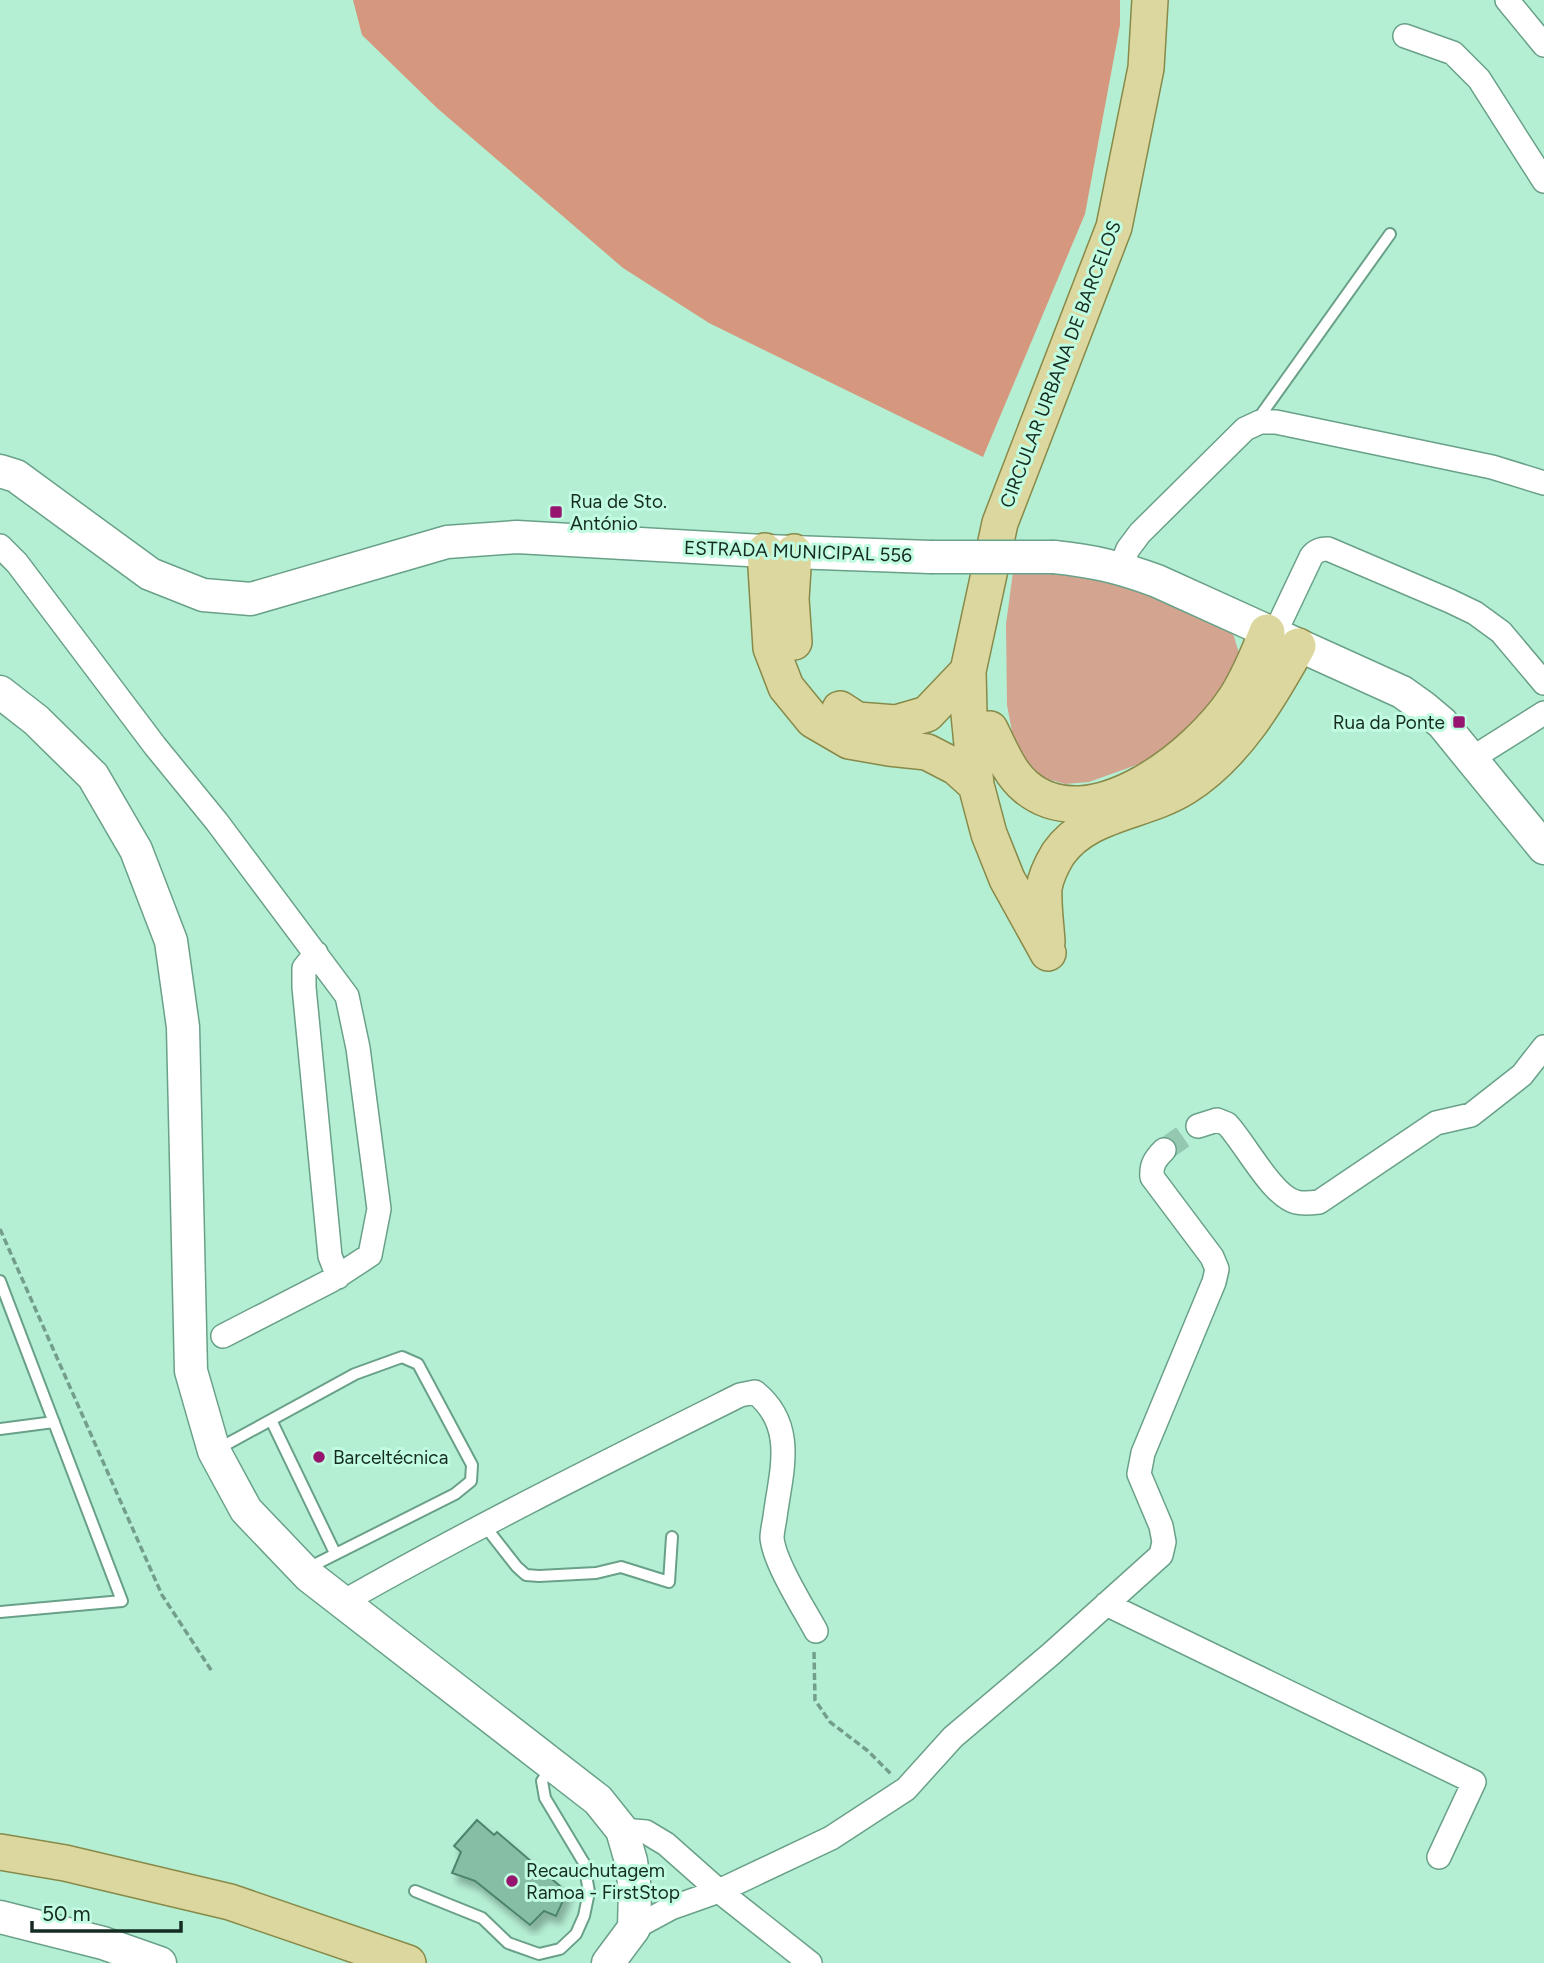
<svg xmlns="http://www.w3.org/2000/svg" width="1544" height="1963" viewBox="0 0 1544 1963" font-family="Figtree,sans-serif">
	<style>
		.green { fill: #d3a490 }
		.forest { fill: #d5987e }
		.building { fill: #85bea4; stroke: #4d846c; stroke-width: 2; filter: url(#shadow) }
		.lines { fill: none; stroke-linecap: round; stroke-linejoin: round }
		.street-tunnel { stroke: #95c8b0; stroke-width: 23; stroke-dasharray: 23 11; stroke-linecap: butt }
		.lane-casing { stroke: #69a188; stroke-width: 14 }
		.street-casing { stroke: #69a188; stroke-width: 26 }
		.secondary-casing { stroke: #69a188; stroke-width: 35 }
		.primary-casing { stroke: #878a49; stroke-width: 38 }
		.path { stroke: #739f8a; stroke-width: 3.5; stroke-dasharray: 7 3.5; stroke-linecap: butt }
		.lane { stroke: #fff; stroke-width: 10 }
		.street { stroke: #fff; stroke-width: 23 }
		.secondary { stroke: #fff; stroke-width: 32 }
		.primary { stroke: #dcd79e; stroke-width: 35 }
		.secondary-bridge-casing { stroke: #69a188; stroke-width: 35; stroke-linecap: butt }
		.secondary-bridge { stroke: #fff; stroke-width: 32 }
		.poi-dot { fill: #96166f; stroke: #c2fce0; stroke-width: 2.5 }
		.labels { text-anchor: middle; stroke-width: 6; stroke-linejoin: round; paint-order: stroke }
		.street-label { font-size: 19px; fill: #152c22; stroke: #c2fce0 }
		.poi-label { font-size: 19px; fill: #152c22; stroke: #c2fce0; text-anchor: start }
	</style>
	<defs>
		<filter id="shadow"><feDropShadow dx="4.5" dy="8" stdDeviation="3.5" flood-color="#0004"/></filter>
	</defs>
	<rect width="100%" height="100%" fill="#b5efd3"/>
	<path class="green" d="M1071 570 1128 581 1232 630 1239 653 1234 675 1210 712 1153 759 1089 782 1065 784 1041 777 1024 764 1014 742 1007 705 1006 624 1013 572Z"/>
	<path class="forest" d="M353 0H1120V25L1085 214 983 457 709 323 623 268 437 108 362 35Z"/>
	<path class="building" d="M477 1820 494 1835 497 1832 567 1892 556 1916 544 1911 530 1925 475 1881 452 1873 461 1852 454 1846Z"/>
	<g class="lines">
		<path class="street-tunnel" d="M1164 1150 1198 1126"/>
		<g class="lane-casing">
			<path id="lane" d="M1260 422 1263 412 1390 234
				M0 1281 122 1601 0 1612
				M271 1420 335 1553
				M0 1429 54 1422
				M216 1450 355 1374 402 1357 418 1364 472 1465 471 1481 455 1494 306 1569
				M484 1525 517 1567 526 1575 539 1576 596 1573 621 1567 669 1582 672 1537
				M415 1891 482 1918 508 1943 539 1954 560 1949 576 1934 584 1916 589 1892 584 1863 545 1798 542 1781 551 1768"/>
		</g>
		<g class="street-casing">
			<path id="street" d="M1507 0 1544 45
				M1405 36 1453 53 1479 79 1544 181
				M0 546 17 563 155 746 217 822 347 996 358 1048 379 1209 370 1255 332 1280 223 1336
				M1120 568 1128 549 1140 533 1245 429 1260 422H1276L1492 467 1544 483
				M1274 635 1311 557C1315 551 1320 549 1328 549L1450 601 1475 613 1501 632 1544 683
				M1471 759 1544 713
				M316 953 304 968V987L330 1256 338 1277
				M1198 1126 1217 1120 1227 1124C1245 1143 1272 1196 1296 1202 1303 1204 1311 1203 1319 1202L1436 1123 1471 1115 1522 1075 1544 1047
				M343 1602C473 1528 606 1462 740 1395L755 1392C797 1426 781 1471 775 1517 774 1524 772 1532 772 1538 774 1562 804 1609 816 1631
				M1106 1604 1474 1782 1439 1857
				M622 1830 646 1832 666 1844 719 1891 810 1963
				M634 1928 671 1908 719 1891 831 1838 906 1789 953 1737 1051 1654 1161 1555 1164 1542 1161 1526 1139 1474 1143 1453 1214 1282 1217 1269 1212 1257 1152 1177C1151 1165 1155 1159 1164 1150"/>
		</g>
		<g class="secondary-casing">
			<path id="secondary" d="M0 471 16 476 150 574 203 595 251 599 447 542 517 537 765 551 930 557
				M1054 557C1093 561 1119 567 1157 581L1402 692 1423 707 1442 723 1544 848
				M0 692 36 720 93 776 136 850 171 941 183 1027 191 1371 214 1451 246 1510 309 1576 598 1800 622 1830 631 1861 635 1890 634 1928 608 1963
				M0 1917 103 1943 160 1963"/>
		</g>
		<g class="primary-casing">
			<path id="primary" d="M765 551 771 648 786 687 813 720 849 741 889 748 927 752 956 767 976 785
				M794 642 791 599 794 552
				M840 709 857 720 896 723 927 714 968 671
				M990 729C1000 749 1009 773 1026 787 1091 841 1198 755 1235 699 1248 679 1258 655 1267 632
				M1047 942C1046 925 1043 905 1044 888 1046 876 1052 864 1058 854 1087 812 1144 813 1185 787 1236 755 1269 698 1298 646
				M1048 953 1007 879 989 834 976 785 969 714 968 671 1000 523 1114 227 1146 68 1150 0
				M0 1852 65 1863 230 1902 408 1963"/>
		</g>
		<path class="path" d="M0 1229 162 1595 213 1673
			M814 1652 815 1700 830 1722 868 1751 892 1775"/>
		<use href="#lane" class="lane"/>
		<use href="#street" class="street"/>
		<use href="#secondary" class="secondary"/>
		<use href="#primary" class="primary"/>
		<g class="secondary-bridge-casing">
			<path id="secondary-bridge" d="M930 557H1054"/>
		</g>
		<use href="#secondary-bridge" class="secondary-bridge"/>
	</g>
	<g class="poi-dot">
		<rect x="549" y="505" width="14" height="14" rx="3.5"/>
		<rect x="1452" y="715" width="14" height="14" rx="3.5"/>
		<circle cx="319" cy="1457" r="7"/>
		<circle cx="512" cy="1881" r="7"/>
	</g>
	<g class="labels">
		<g class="street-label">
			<text transform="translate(1060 364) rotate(-69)" y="7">CIRCULAR URBANA DE BARCELOS</text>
			<text transform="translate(798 551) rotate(2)" y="7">ESTRADA MUNICIPAL 556</text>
		</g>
		<g class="poi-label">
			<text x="570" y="508">Rua de Sto.<tspan x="570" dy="22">António</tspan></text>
			<text x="1445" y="729" text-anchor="end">Rua da Ponte</text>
			<text x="333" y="1464">Barceltécnica</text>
			<text x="526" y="1877">Recauchutagem<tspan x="526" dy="22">Ramoa - FirstStop</tspan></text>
		</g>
	</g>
	<path d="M32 1921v10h149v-10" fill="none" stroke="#152c22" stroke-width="3.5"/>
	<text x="42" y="1921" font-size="21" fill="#152c22" stroke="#c2fce0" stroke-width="5" paint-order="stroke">50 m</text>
</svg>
